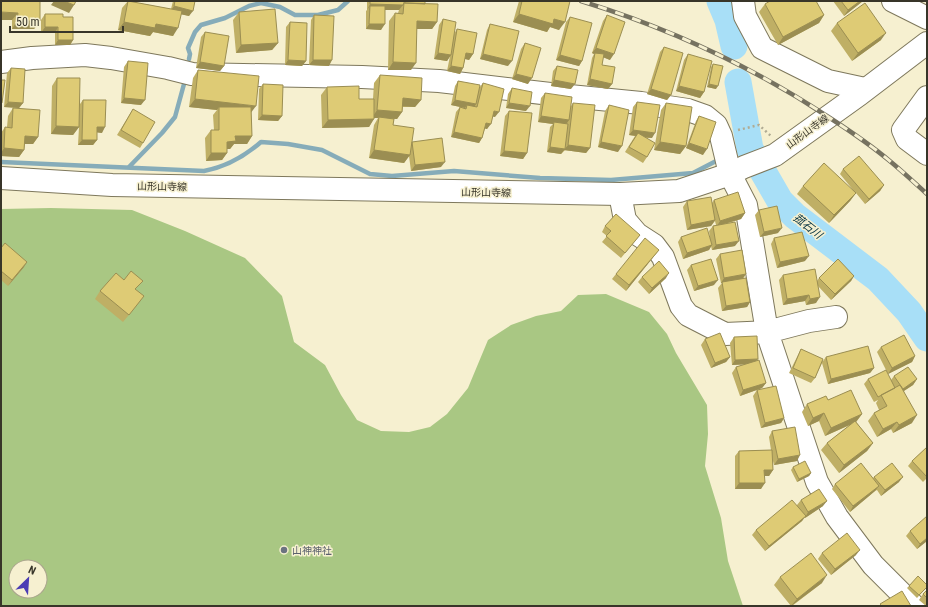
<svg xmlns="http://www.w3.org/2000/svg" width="928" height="607" viewBox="0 0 928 607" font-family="'Roboto Condensed','Noto Sans JP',sans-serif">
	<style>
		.green { fill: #a9c783; fill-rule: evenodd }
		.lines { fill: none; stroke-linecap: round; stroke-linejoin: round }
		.stream { stroke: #86acb9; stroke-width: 4.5 }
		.river { stroke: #a8dff7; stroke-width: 27 }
		.minor-casing { stroke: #7e785c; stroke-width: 24 }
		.major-casing { stroke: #7e785c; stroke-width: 24 }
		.path { stroke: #b0ab93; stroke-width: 2.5; stroke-dasharray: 2 3; stroke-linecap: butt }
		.minor { stroke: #fff; stroke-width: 22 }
		.major { stroke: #fff; stroke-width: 22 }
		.rail-casing { stroke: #767260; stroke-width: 4.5 }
		.rail { stroke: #f6f0d0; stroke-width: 3; stroke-dasharray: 9; stroke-linecap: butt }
		.wall { fill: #bfaf65 }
		.shaded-wall { fill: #9b8e52 }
		.building { fill: #decb75; stroke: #9b8e52 }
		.worship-dot { fill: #6b7280; stroke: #f6f0d0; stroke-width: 1.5 }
		.labels { text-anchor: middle; stroke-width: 3; stroke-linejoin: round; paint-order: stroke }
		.street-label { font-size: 10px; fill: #383529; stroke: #f6f0d0 }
		.worship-label { font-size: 10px; fill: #5b616d; stroke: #f6f0d0; text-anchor: start }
		.water-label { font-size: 11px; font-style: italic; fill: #003040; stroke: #f6f0d0 }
	</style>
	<rect width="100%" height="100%" fill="#f6f0d0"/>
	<path class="green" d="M51 208 132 210 185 231 245 258 282 296 294 342 325 365 341 395 357 420 381 431 409 432 430 427 447 414 468 388 488 340 511 325 536 316 561 311 578 295 606 294 649 312 667 334 676 353 707 405 708 434 705 466 721 518 728 561 743 606H1V209ZM16 567H40V591H16Z"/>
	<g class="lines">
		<path class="stream" d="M189 59 190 54 188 48 195 32 201 25 225 18 249 6 261 3 280 7 295 15H318L338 10 348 1
			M744 147 750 145
			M1 162 204 171C225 167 245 156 261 142L288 144 322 150 370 174 392 176 454 171 540 178 611 180 693 173 720 159
			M129 167 162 133 175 117 184 84"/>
		<path class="river" d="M720 1 728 20 734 46
			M738 82 750 149 780 201 795 216 878 279 909 312 927 338"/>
		<g class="minor-casing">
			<path id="minor" d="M743 1 745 16 762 48 828 81 865 89
				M893 1 927 18
				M1 62 32 58 85 55 111 58 168 68 192 74 362 77 439 81 559 95 641 103 688 110 705 116 716 125 721 136 730 174 746 205 767 332 817 482 837 517 873 565 914 606
				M927 97 903 130 907 139 927 154
				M620 194 625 220 637 234 654 245 663 257 681 306 688 315 725 334 767 332 809 321 836 317"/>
		</g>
		<g class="major-casing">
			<path id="major" d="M1 178 112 185 620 194 679 191 730 174 744 167 775 155 860 94 927 43"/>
		</g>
		<path class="path" d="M738 130 759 125 772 137"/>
		<use href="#minor" class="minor"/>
		<use href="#major" class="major"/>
		<g class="rail-casing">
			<path id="rail" d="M581 1C669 28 753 67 830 118 850 131 872 146 891 162 903 172 915 183 927 194"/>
		</g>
		<use href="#rail" class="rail"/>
	</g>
	<path class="wall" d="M1 1 40 21 34 29H12V20Z
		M128 1 171 9 173 1H195L189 16 181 14 173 36 153 32 150 36 118 30 122 8Z
		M367 1H425V4L437 22 432 29H417L411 70H388L389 21 395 13H398L399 10H385L381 30 366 29V11L367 10Z
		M519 1H570L559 30 550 27 547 32 513 22Z
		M833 1H863L844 16Z
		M765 4 824 15 819 23 778 45 759 12Z
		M239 12 278 43 272 50 236 53 233 20Z
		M45 14 63 17 73 40 70 45H55V33H41V20Z
		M314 15 329 66 309 65 311 20Z
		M607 15 610 60 603 57 602 65 612 84 608 89 587 85 592 58 594 54 592 53 603 21Z
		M570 17 582 61 579 66 556 60 566 22Z
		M443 19 454 34 457 29 473 54 469 60 465 59 463 68 460 74 447 71 450 56 447 61 434 59 439 25Z
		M290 22 306 61 302 66 285 65 286 27Z
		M837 23 881 40 852 61 831 31Z
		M490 24 508 66 480 59 487 30Z
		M205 32 224 66 220 71 196 68 201 37Z
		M525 43 528 84 512 79 521 49Z
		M664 47 671 95 667 100 647 94 660 52Z
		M688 54 704 92 700 98 676 91 684 60Z
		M128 61 141 105 121 103 124 67Z
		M713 64 716 89 707 87 711 67Z
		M557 66 571 89 551 86 553 71Z
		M11 68 23 103 19 108 4 107 7 73Z
		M198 70 251 112 252 136 247 144H234L230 149H227V153L222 160 206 161 205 138 211 130H214L213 115 217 110 189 107 193 78Z
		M380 75 421 100 415 107H403L402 112 397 119H394L393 125 412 142 441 167 411 171 409 156 404 163 369 158 374 125 378 118H374L369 127 322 128 321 95 327 87 359 99H373L374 83Z
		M57 78 80 104 83 100 102 133 97 132V140L93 145H78L79 127 73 135 51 134 52 86Z
		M458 81 479 88 483 83 495 117 493 116 487 129 485 128 482 138 479 143 451 137 456 112 460 107 464 108H465L451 105 455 86Z
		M263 84 282 116 278 121 258 120 259 89Z
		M512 88 526 111 506 108 508 94Z
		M545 93 571 106 573 103 590 148 586 153 564 150H565L561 154 547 152 550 127 553 124 538 122 541 98Z
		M637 102 652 138H646L647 157 643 163 625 152 635 136 629 135 633 107Z
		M666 103 686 146 680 154 654 150 661 110Z
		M609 105 618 152 598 147 605 111Z
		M13 108 38 137 33 144H25L24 150 19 157 1 156V133L5 127H7L8 116Z
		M133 109 143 143 140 148 117 135Z
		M509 111 527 153 523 159 500 156 505 116Z
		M699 116 703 155 686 148 696 121Z
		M843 169 884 185 880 191 865 204 856 193 850 201 829 223 797 194 803 186 853 190 840 174Z
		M714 200 745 213 741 219 725 224 735 246 712 250 711 246 709 250 683 259 678 242 681 237 710 238 709 231 713 226 716 225 715 221 711 226 687 230 683 207 687 201 712 203Z
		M759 210 778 233 760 237 755 215Z
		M605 226 640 235 621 258 602 242 607 236 602 232Z
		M774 238 805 261 777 268 771 244Z
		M1 248 24 267 8 286 1 280Z
		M659 250 626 291 612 279 616 274Z
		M720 254 746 274 743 279 750 302 747 307 722 311 718 288 722 283H721L716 259Z
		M691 265 714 285 694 291 687 270Z
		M783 275 817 281 819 278 854 276 851 281 831 300 818 286 816 303 806 305 805 301 783 305 779 280Z
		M642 277 666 278 649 294 638 282Z
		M136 290 144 296 138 304 123 322 95 299 100 291Z
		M734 337 756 361 766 383 762 388 740 396 732 373 736 367 746 364 732 365 730 343Z
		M705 339 730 357 726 362 711 368 701 345Z
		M881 347 915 356 912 362 888 374 877 352Z
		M801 349 823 361 826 357 874 368 870 373 828 384 822 363 815 378 811 383 789 373Z
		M894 376 917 379 913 385 904 391 912 423 893 433 891 429 877 437 868 421 874 413 879 410 876 403 878 400 874 402 864 384 868 379 891 380Z
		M757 390 784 418 781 423 761 428 753 396Z
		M828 400 862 414 856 422 873 443 867 451 839 473 821 450 827 443 850 425 825 436 819 421 808 426 802 412 807 404Z
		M772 431 797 461 774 465 772 457 773 470 769 476H764L761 489H735V456L739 451 771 450 769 437Z
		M927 447V478L923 482 908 466 912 461Z
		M793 467 811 473 809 476 797 482 791 470Z
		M874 477 899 482 881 496 877 490 875 491 850 512 832 489 835 484 873 478Z
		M801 500 823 506 805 518 804 517 802 521 765 551 752 535 756 530 797 505Z
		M910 531 927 541 917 549 906 536Z
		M822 553 856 555 831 575 818 559Z
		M780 577 822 583 792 606H791L774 585Z
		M909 586 927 587 917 598 907 588Z
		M927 590V606H926L919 600 923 594Z"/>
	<path class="shaded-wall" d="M54 1H64L74 5 69 13 51 5Z
		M860 1H863L844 16 848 10Z
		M370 4 403 5 399 10H369L370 6 367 10Z
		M174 6 193 11 189 16 170 12Z
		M1 12 18 13 12 20H1Z
		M519 14 554 19 565 22 559 30 550 27 547 32 513 22Z
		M824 15 819 23 778 45 783 37Z
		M17 21H40L34 29H12Z
		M417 21 437 22 432 29H412Z
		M124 22 156 24 178 28 173 36 153 32 150 36 118 30Z
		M369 24H385L381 30 366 29Z
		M45 27H58L55 33H41Z
		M886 33 881 40 852 61 858 53Z
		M58 40H73L70 45H55Z
		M278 43 272 50 236 53 241 45Z
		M596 48 614 54 610 60 595 54V53L594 54 592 53Z
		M438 53 451 55 447 61 434 59Z
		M466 53 473 54 469 60 462 58Z
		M483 54 512 61 508 66 480 59Z
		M560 55 582 61 579 66 556 60Z
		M288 60 306 61 302 66 285 65Z
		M313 60H332L329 66 309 65Z
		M200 62 224 66 220 71 196 68Z
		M393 62 416 63 411 70H388Z
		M451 66 463 68 460 74 447 71Z
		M516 74 532 78 528 84 512 79Z
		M590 79 612 84 608 89 587 85Z
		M554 80 575 84 571 89 551 86Z
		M709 84 718 86 716 89 707 87Z
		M679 86 704 92 700 98 676 91Z
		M651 89 671 95 667 100 647 94Z
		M124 98 145 100 141 105 121 103Z
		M403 98 421 100 415 107 398 106Z
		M195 99 256 106 250 114 219 107 217 110 189 107Z
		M455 100 476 104 473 109 467 105 465 108 451 105Z
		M8 102 23 103 19 108 4 107Z
		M509 103 530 106 526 111 506 108Z
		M377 110 402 112 397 119 379 118V117L378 118H372Z
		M494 111 499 112 495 117 490 116Z
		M262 115 282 116 278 121 258 120Z
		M541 116 569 120 565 126 554 122 553 124 538 122Z
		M374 119 369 127 322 128 328 120Z
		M486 123 491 124 487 129 482 128Z
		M56 126 79 127 73 135 51 134Z
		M97 127H105L102 133 93 132Z
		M633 130 655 133 652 138 629 135Z
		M454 132 482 138 479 143 451 137Z
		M25 136 38 137 33 144H20Z
		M235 136H252L247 144H234L230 149H222L227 142Z
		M82 140H97L93 145H78Z
		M601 142 622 146 618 152 598 147Z
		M660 142 686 146 680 154 654 150Z
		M689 143 707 149 703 155 686 148Z
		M568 145 590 148 586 153 564 150Z
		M550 147 565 149 561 154 547 152Z
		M4 148 24 150 19 157 1 156V153Z
		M374 150 410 155 404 163 369 158Z
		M504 151 527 153 523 159 500 156Z
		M211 153H227L222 160 206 161Z
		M445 162 441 167 411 171 415 165Z
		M884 185 880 191 865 204 869 199Z
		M856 193 850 201 829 223 834 215Z
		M745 213 741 219 717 226 720 221Z
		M715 220 711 226 687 230 691 225Z
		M782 228 778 233 760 237 764 232Z
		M739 241 735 246 712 250 716 245Z
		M712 245 709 250 683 259 687 253Z
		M659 250 655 255 626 291 629 285Z
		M809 256 805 261 777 268 780 262Z
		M27 262 24 267 8 286 12 280Z
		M669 273 666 278 649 294 652 288Z
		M746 274 742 279 721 283 724 278Z
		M854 276 851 281 831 300 835 294Z
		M718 280 714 285 694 291 698 286Z
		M809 295 805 301 783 305 787 299Z
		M820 297 816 303 806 305 810 299Z
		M750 302 747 307 722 311 726 306Z
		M915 356 912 362 888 374 892 368Z
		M730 357 726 362 711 368 715 363Z
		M758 359 754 364 732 365 735 360Z
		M874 368 870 373 828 384 831 379Z
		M917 379 913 385 899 394 903 389Z
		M766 383 762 388 740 396 743 390Z
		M824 413 819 421 808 426 813 418Z
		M862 414 856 422 825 436 831 428Z
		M917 415 912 423 893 433 899 425Z
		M784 418 781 423 761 428 765 423Z
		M897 422 891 429 877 437 883 429Z
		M873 443 867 451 839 473 844 465Z
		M800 455 797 461 774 465 778 459Z
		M764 470H773L769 476H761Z
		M811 473 809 476 797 482 799 479Z
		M903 477 899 482 881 496 885 490Z
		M739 483H765L761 489H735Z
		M879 486 875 491 850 512 853 506Z
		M827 501 823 506 805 518 808 512Z
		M806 516 802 521 765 551 769 546Z
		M927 538V541L917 549 920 544Z
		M860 550 856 555 831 575 835 569Z
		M827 575 822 583 791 606 797 599Z"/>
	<path class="building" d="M1 1H40V21H17L18 13 1 12Z
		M64 1H76L74 5Z
		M128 1 182 11 178 28 156 24 155 28 124 22Z
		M175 1H195L193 11 174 6Z
		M370 1H404V3L403 5 370 4Z
		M405 1H425V4L405 3Z
		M522 1H570L565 22 554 19 553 24 519 14Z
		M770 1H816L824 15 783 37 765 4Z
		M841 1H860L848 10Z
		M404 3 438 4 437 22 417 21 416 63 393 62 395 13 403 14Z
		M865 3 886 33 858 53 837 23Z
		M370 6H385V24H369Z
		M275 9 278 43 241 45 239 12Z
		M45 14H63V17H73V40H58V27H45Z
		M314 15 334 16 332 60H313Z
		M607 15 625 22 614 54 596 48Z
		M570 17 592 23 582 61 560 55Z
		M443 19 456 22 451 55 438 53Z
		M290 22 307 23 306 61 288 60Z
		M490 24 519 31 512 61 483 54Z
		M457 29 477 33 473 54 466 53 463 68 451 66Z
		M205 32 229 36 224 66 200 62Z
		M525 43 541 48 532 78 516 74Z
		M664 47 683 53 671 95 651 89Z
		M595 53 604 54 602 65 615 67 612 84 590 79Z
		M688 54 712 61 704 92 679 86Z
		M128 61 148 63 145 100 124 98Z
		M713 64 723 66 718 86 709 84Z
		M557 66 578 70 575 84 554 80Z
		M11 68 25 69 23 103 8 102Z
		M198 70 259 76 256 106 195 99Z
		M380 75 422 78 421 100 403 98 402 112 377 110Z
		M57 78H80L79 127 56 126Z
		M1 80H5L2 103 1 102Z
		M458 81 480 85 476 104 455 100Z
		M483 83 504 89 499 112 494 111 491 124 486 123 482 138 454 132 460 107 466 109 467 105 477 107Z
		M263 84 283 85 282 116 262 115Z
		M359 86V99H374V119L328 120 327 87Z
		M512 88 532 92 530 106 509 103Z
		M545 93 572 97 569 120 541 116Z
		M83 100H106L105 127H97V140H82Z
		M637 102 660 105 655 133 633 130Z
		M573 103 595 105 590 148 568 145Z
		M666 103 692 107 686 146 660 142Z
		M609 105 629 110 622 146 601 142Z
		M219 107H251L252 136H235L236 141 227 142V153H211V130H219Z
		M13 108 40 110 38 137 25 136 24 150 4 148 5 127 12 128Z
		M133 109 155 122 143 143 121 130Z
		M509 111 532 113 527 153 504 151Z
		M699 116 716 122 707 149 689 143Z
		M379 117 394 119 393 125 414 128 410 155 374 150Z
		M554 122 568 124 565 149 550 147Z
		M638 133 655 143 647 157 629 147Z
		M442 138 445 162 415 165 412 142Z
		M859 156 884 185 869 199 843 169Z
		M824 163 856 193 834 215 803 186Z
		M738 192 745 213 720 221 714 200Z
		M711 197 715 220 691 225 687 201Z
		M777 206 782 228 764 232 759 210Z
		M616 214 640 235 625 253 606 236 611 231 605 226Z
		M735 222 739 241 716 245 713 226Z
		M707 228 712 245 687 253 681 237Z
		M802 232 809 256 780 262 774 238Z
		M645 238 659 250 629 285 616 274Z
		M5 243 27 262 12 280 1 271V248Z
		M742 250 746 274 724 278 720 254Z
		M711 259 718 280 698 286 691 265Z
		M838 259 854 276 835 294 819 278Z
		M659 261 669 273 652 288 642 277Z
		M815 269 820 297 810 299 809 295 787 299 783 275Z
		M131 271 143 281 135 289 144 296 129 315 100 291 116 273 124 280Z
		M746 278 750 302 726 306 722 282Z
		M720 333 730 357 715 363 705 339Z
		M904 335 915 356 892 368 881 347Z
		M757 336 758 359 735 360 734 337Z
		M868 346 874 368 831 379 826 357Z
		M801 349 823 359 815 378 793 368Z
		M759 360 766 383 743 390 736 367Z
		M908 367 917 379 903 389 894 376Z
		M886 370 895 388 878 397 868 379Z
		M900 385 917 415 899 425 897 422 883 429 874 413 887 406 881 395Z
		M776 386 784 418 765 423 757 390Z
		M851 390 862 414 831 428 824 413 813 418 807 404 826 396 828 400Z
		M855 421 873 443 844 465 827 443Z
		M795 427 800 455 778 459 772 431Z
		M927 447V477L912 461Z
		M772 450 773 470H764L765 483H739V451Z
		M805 461 811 473 799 479 793 467Z
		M861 463 879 486 853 506 835 484Z
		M892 463 903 477 885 490 874 477Z
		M819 489 827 501 808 512 801 500Z
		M792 500 806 516 769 546 756 530Z
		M927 516V538L920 544 910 531Z
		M847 533 860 550 835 569 822 553Z
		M811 553 827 575 797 599 780 577Z
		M918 576 927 585V587L919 595 909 586Z
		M927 590V598L923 594Z
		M902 591 911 606H882L880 604Z"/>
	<circle class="worship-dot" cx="284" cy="550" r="4"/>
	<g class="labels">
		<g class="street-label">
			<text transform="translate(807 131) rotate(-36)" y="4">山形山寺線</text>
			<text transform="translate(162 186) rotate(1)" y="4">山形山寺線</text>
			<text transform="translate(486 192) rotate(1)" y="4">山形山寺線</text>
		</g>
		<g class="worship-label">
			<text x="292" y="554">山神神社</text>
		</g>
		<g class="water-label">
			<text transform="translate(808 226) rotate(38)" y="4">菰石川</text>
		</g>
	</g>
	<rect width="928" height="607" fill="none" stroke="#383529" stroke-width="4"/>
	<g transform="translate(28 579) rotate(25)"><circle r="19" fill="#f6f0d0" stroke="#aaa58d"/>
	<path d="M0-3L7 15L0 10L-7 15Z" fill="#4c3db4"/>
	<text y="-6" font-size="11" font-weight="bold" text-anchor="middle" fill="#383529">N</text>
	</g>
	<path d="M10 26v6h113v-6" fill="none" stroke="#383529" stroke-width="2"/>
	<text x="16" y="26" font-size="12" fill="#383529" stroke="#f6f0d0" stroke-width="3" paint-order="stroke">50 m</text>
</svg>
